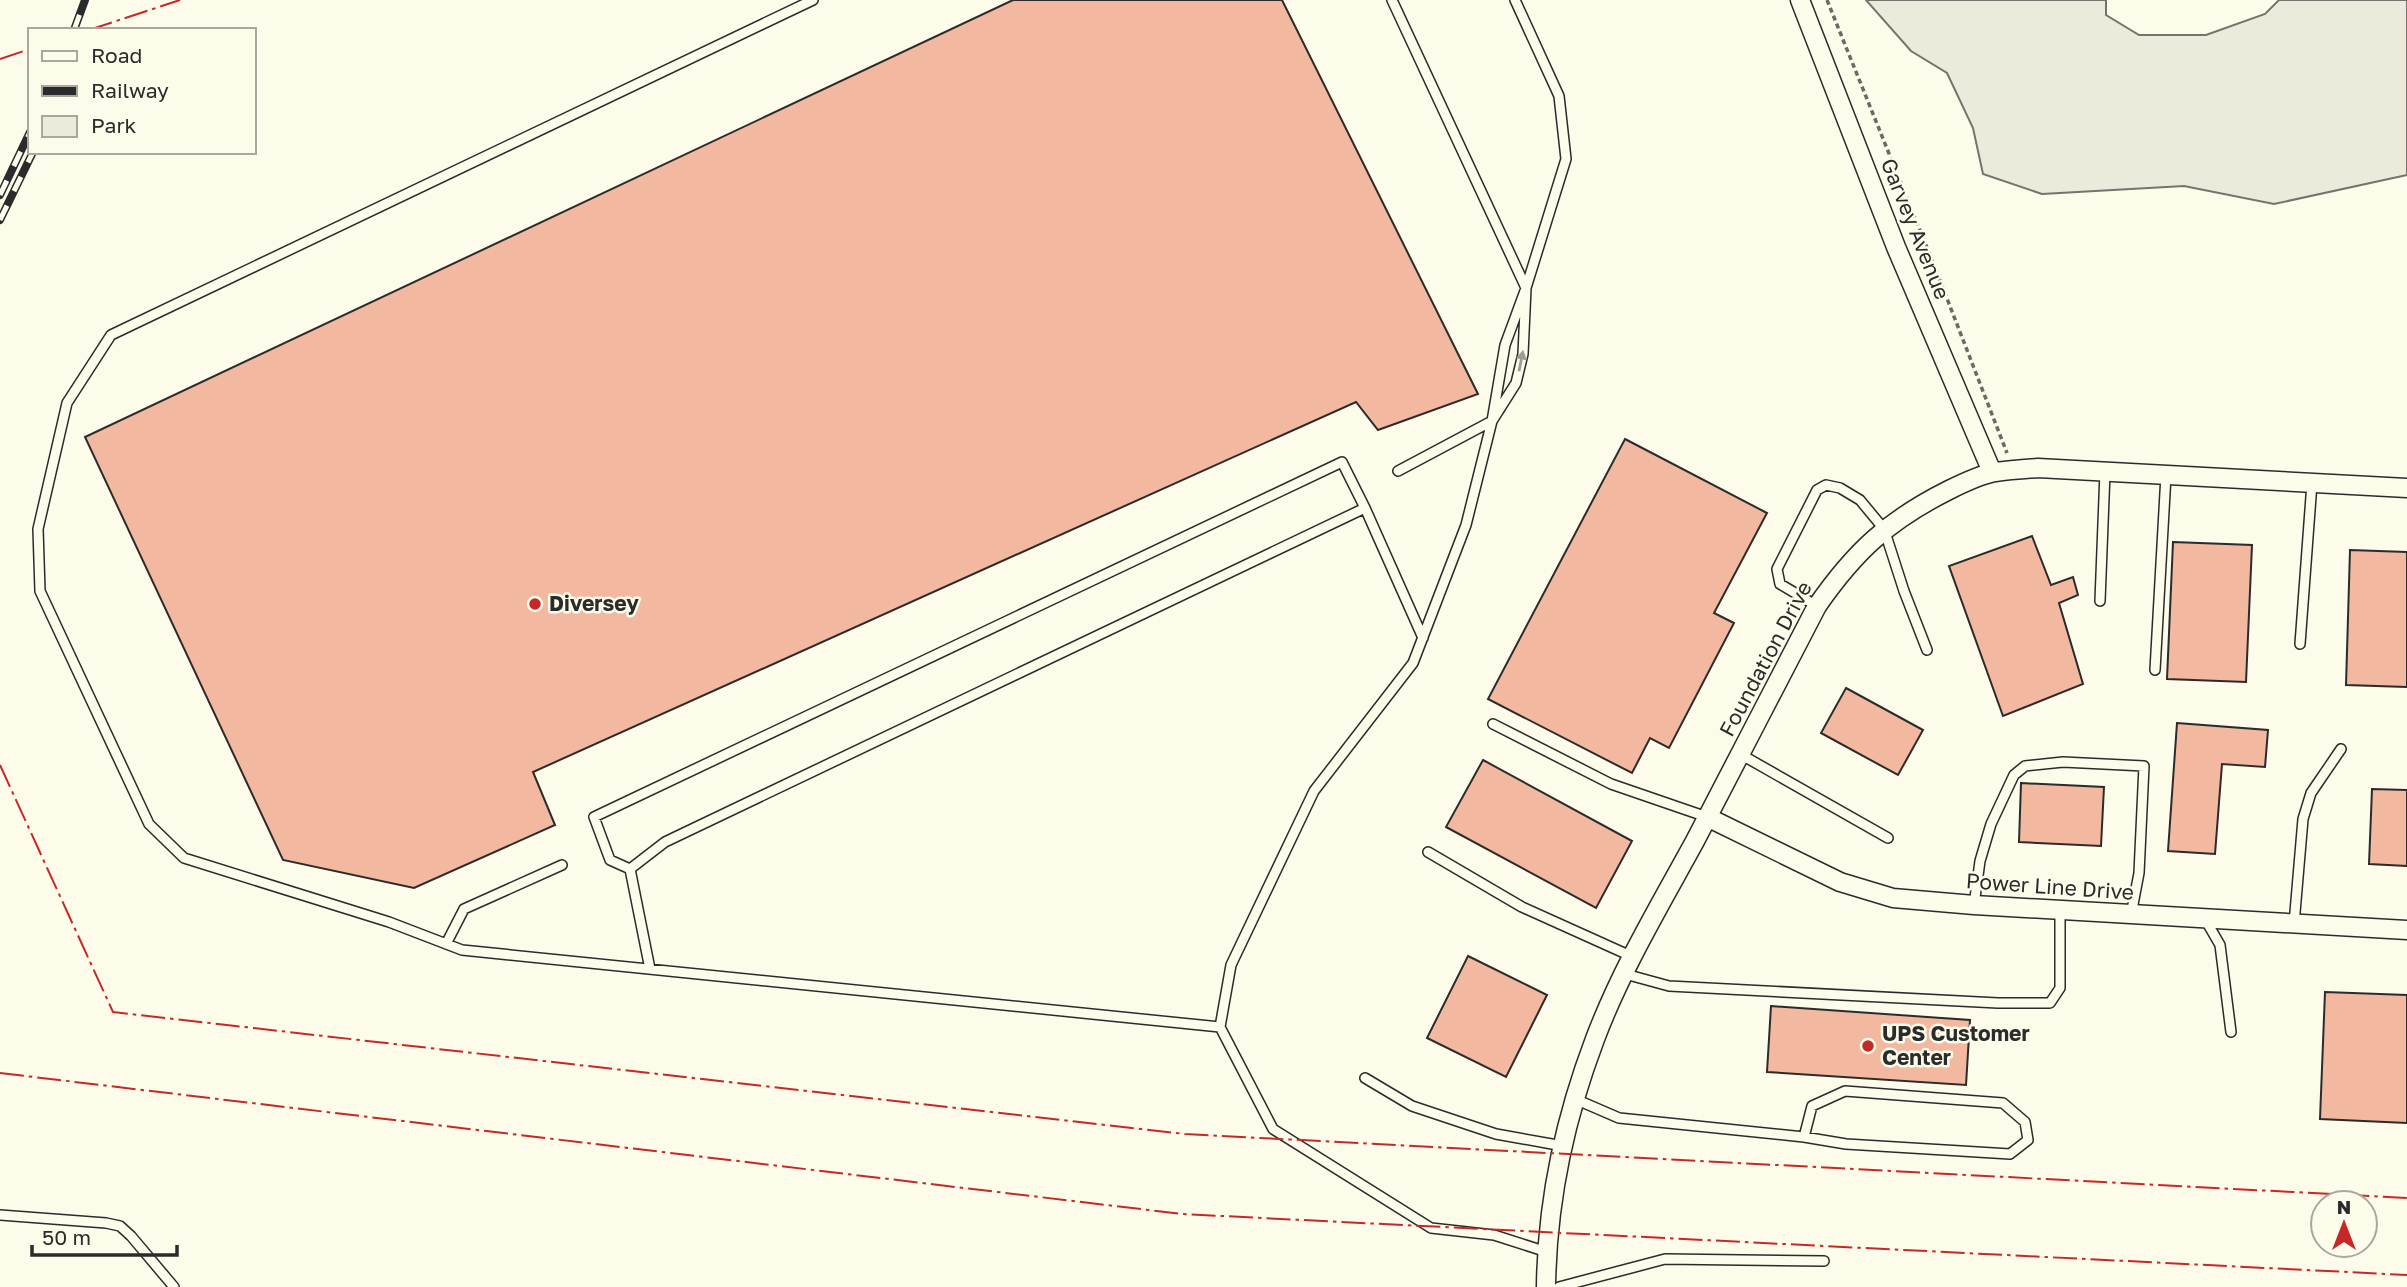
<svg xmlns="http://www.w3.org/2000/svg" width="2407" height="1287" viewBox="0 0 2407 1287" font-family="'Golos Text',sans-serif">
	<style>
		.green { fill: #ecebdb; stroke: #74746e; stroke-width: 2 }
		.building { fill: #f2b8a0; stroke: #2b2b2b; stroke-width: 2 }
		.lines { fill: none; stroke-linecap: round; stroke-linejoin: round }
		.lane-casing { stroke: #2b2b2b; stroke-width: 12 }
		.street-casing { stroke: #2b2b2b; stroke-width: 21 }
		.path { stroke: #6a6964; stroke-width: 3.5; stroke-dasharray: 5 3.5; stroke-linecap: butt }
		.lane { stroke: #fdfbea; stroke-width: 9 }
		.street { stroke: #fdfbea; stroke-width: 18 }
		.rail-casing { stroke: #2b2b2b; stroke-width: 8 }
		.rail { stroke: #fdfbea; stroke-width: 5; stroke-dasharray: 16; stroke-linecap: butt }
		.power { stroke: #c62828; stroke-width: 2; stroke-dasharray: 24 5 3.5 5; stroke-linecap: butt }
		.oneway { fill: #9e9d94 }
		.poi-dot { fill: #c62828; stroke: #fdfbea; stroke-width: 2.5 }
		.labels { text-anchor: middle; stroke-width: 5; stroke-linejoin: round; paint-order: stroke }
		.street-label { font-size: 21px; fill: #2b2b2b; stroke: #fdfbea }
		.poi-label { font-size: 21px; font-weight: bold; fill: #2b2b2b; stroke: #fdfbea; text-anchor: start }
	</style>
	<rect width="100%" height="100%" fill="#fdfbea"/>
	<path class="green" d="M1866 0H2106V15L2139 35H2206L2265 14 2279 0H2407V175L2274 204 2184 186 2042 194 1983 174 1973 128 1947 73 1911 51Z"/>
	<path class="building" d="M1013 0H1282L1478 394 1378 430 1356 402 533 772 555 825 414 888 283 860 85 437Z
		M1625 439 1767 513 1714 613 1734 623 1669 748 1650 738 1632 773 1488 699Z
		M2032 536 2051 585 2073 577 2078 595 2059 603 2083 684 2003 716 1949 566Z
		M2173 542 2252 545 2246 682 2167 679Z
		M2350 550 2407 552V687L2346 685Z
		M1846 688 1923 730 1898 775 1821 733Z
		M2177 723 2268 730 2265 767 2222 764 2215 854 2168 851Z
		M1483 760 1632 841 1596 908 1446 827Z
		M2021 783 2104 787 2101 846 2019 842Z
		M2372 789 2407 790V866L2369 864Z
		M1468 956 1547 995 1506 1077 1427 1038Z
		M2325 992 2407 995V1123L2320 1119Z
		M1771 1006 1970 1020 1966 1085 1767 1072Z"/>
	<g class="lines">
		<g class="lane-casing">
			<path id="lane" d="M813 0 111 335 67 403 38 529 40 591 149 824 184 858 389 922 462 950 1220 1027 1273 1129 1431 1228 1494 1235 1547 1252
				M1392 0 1526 288 1523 354 1516 383 1492 421 1398 471
				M2100 601 2105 472
				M1817 606 1780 584 1777 569 1817 490 1826 485 1840 488 1860 500 1884 529 1904 591 1927 650
				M2300 644 2312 483
				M2155 670 2166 475
				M1493 724 1611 784 1707 817
				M1740 754 1888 838
				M1428 852 1522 907 1633 957
				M630 869 610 860 594 817 1342 462 1365 508
				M1974 905 1980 861 1991 824 2014 775 2025 766 2063 762 2144 766 2139 873 2131 915
				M2205 919 2220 945 2231 1032
				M2294 924 2303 819 2311 793 2341 749
				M446 944 464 909 562 865
				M650 969 630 869 665 842 1365 508 1423 638
				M1625 974 1669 986 1998 1003H2050L2060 988V910
				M1220 1027 1231 965 1314 791 1413 663 1466 525 1492 421 1505 345 1526 288 1566 159 1559 96 1515 0
				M1365 1078 1412 1106 1496 1134 1563 1146
				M1575 1099 1619 1118 1804 1137 1846 1144 2010 1154 2028 1140 2025 1122 2003 1103 1845 1091 1812 1106 1804 1137
				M0 1215 106 1223 120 1226 131 1236 174 1287
				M1559 1287 1665 1259 1824 1261"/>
		</g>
		<g class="street-casing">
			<path id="street" d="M1800 0 1896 247 1992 472
				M1707 817 1840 882 1893 898 1974 905 2407 930
				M1546 1287C1547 1202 1565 1118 1595 1039 1621 970 1660 905 1695 841 1736 763 1776 684 1817 606 1855 551 1889 520 1949 490 1963 483 1980 475 1995 472 2009 470 2024 469 2038 468L2407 488"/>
		</g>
		<path class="path" d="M1827 0 1932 260 2007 453"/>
		<use href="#lane" class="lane"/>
		<use href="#street" class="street"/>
		<g class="rail-casing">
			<path id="rail" d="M74 30 85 0
				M0 195 30 132
				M0 220 33 152"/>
		</g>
		<use href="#rail" class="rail"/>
		<path class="power" d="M89 30 180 0
			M0 59 30 49
			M0 765 113 1012 1185 1134 2407 1198
			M0 1073 1182 1214 2407 1275"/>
	</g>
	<defs><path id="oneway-solid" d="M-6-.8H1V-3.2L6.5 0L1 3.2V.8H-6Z" transform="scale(1.75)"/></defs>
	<use class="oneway" href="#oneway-solid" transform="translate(1521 361) rotate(-79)"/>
	<g class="poi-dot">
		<circle cx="535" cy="604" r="7"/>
		<circle cx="1868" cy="1046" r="7"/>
	</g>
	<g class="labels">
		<g class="street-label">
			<text transform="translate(1915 229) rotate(68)" y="7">Garvey Avenue</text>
			<text transform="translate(1766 659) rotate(-62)" y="7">Foundation Drive</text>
			<text transform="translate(2050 887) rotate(4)" y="7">Power Line Drive</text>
		</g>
		<g class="poi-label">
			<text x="549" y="611">Diversey</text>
			<text x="1882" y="1041">UPS Customer<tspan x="1882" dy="24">Center</tspan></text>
		</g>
	</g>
	<rect x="28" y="28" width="228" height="126" fill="#fdfbea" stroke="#a9a89e" stroke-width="2"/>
	<rect x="42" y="51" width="35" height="10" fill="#fdfbea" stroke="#a9a89e" stroke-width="2"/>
	<text x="91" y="63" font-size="21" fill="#2b2b2b">Road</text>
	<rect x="42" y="86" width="35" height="10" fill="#2b2b2b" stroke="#a9a89e" stroke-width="2"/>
	<text x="91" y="98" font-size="21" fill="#2b2b2b">Railway</text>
	<rect x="42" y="116" width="35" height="21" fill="#ecebdb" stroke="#a9a89e" stroke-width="2"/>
	<text x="91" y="133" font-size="21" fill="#2b2b2b">Park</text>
	<g transform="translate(2344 1224)"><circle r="33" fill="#fdfbea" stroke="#a9a89e" stroke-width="2"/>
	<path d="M0-5L12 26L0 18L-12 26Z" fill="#c62828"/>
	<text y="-10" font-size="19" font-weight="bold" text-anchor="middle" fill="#2b2b2b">N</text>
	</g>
	<path d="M32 1245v10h145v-10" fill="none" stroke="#2b2b2b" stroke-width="3.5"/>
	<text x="42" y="1245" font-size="21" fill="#2b2b2b" stroke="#fdfbea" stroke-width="5" paint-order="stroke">50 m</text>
</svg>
